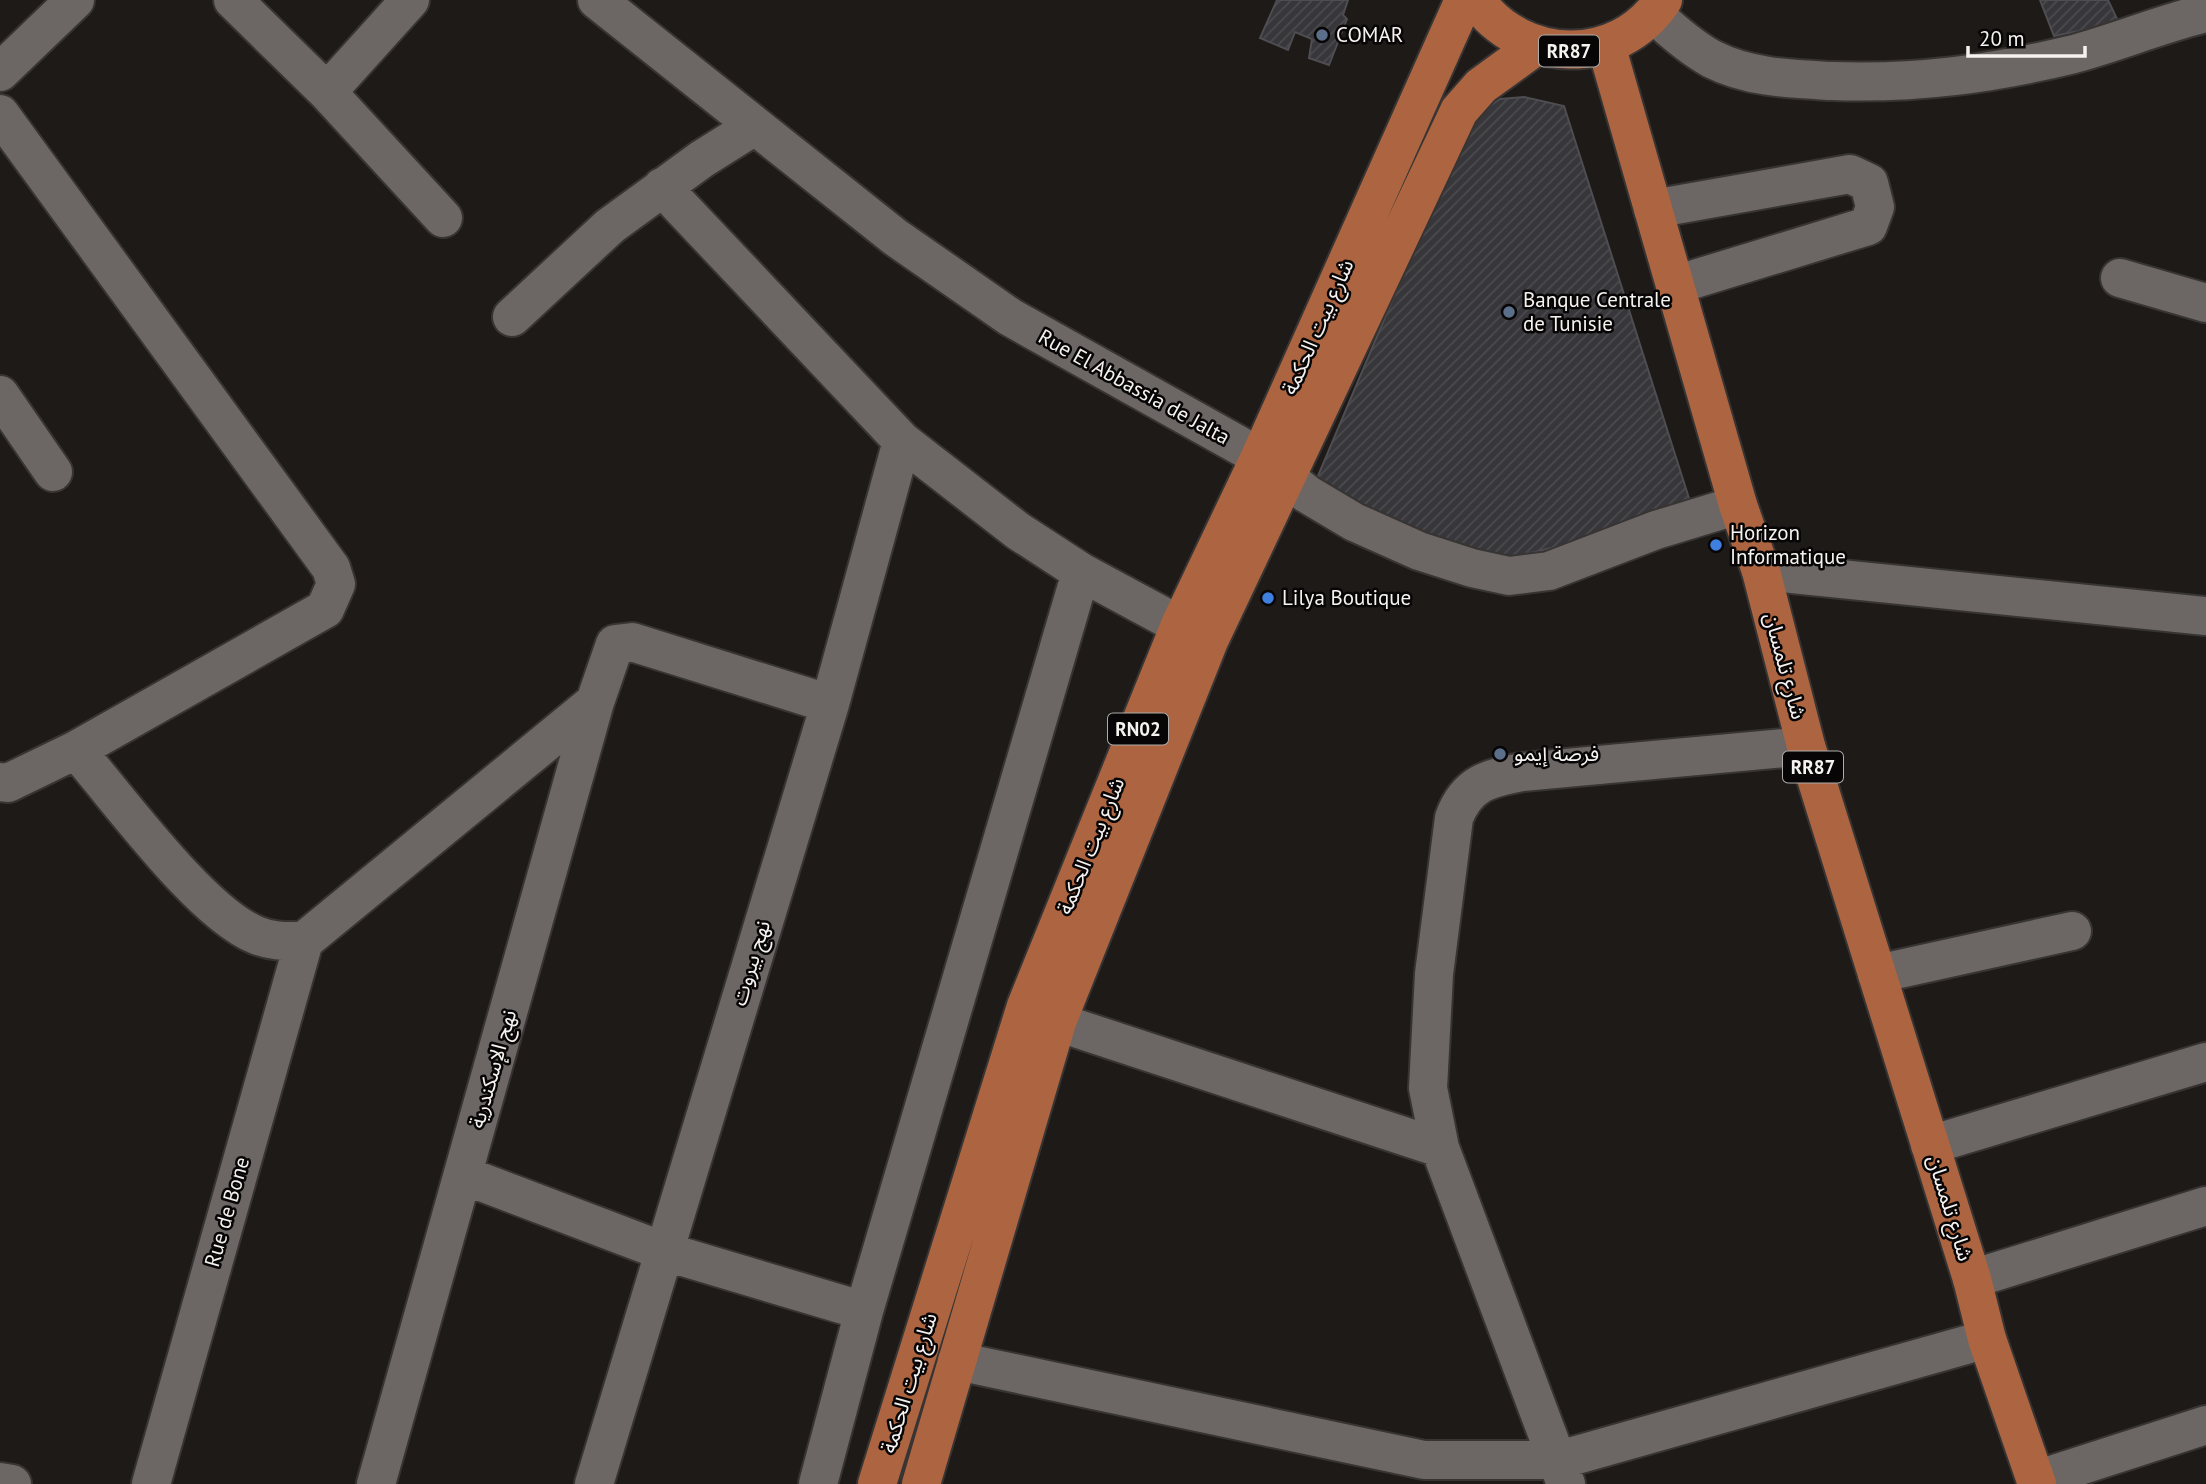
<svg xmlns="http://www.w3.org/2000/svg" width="2206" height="1484" viewBox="0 0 2206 1484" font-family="'PT Sans','Noto Sans Arabic',sans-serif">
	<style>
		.building { fill: url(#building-hatch); stroke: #4e4d51; stroke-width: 2 }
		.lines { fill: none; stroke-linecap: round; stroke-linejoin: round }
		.minor-casing { stroke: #373433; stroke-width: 42 }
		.major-casing { stroke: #373433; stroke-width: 42 }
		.minor { stroke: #6c6765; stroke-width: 38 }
		.major { stroke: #ac6540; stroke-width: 38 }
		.service-dot { fill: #5c6f8a; stroke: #070505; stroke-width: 2.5 }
		.shop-dot { fill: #3f7fe0; stroke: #070505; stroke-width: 2.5 }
		.labels { text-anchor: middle; stroke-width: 5; stroke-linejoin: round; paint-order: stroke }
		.shield { fill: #070505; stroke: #aeabaa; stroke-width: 2 }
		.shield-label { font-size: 19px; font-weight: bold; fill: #f5f2f0 }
		.poi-label { font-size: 21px; fill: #f5f2f0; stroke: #070505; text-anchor: start }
		.street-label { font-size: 21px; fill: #f5f2f0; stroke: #070505 }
	</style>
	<defs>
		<pattern id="building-hatch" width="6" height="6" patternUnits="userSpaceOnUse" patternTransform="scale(1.75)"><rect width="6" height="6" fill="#37363a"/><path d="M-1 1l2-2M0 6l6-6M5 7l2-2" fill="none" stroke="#4b4a4d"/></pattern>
	</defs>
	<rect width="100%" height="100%" fill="#1e1a18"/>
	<path class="building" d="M1277 0H1348L1343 15 1347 19 1329 65 1309 58 1312 39 1295 32 1288 50 1260 38Z
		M2040 0H2108L2119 23 2054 36Z
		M1524 97 1564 106 1694 514 1484 564 1312 490 1463 133 1481 112 1500 99Z"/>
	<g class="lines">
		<g class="minor-casing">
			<path id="minor" d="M233 0 327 92 443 218
				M597 0 895 237 1010 317 1260 457 1307 494 1354 522 1419 551 1472 568 1509 576 1549 571 1656 530 1738 505
				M1654 14C1672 31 1690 47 1712 59 1749 78 1792 79 1832 81 1916 84 1992 74 2074 54 2118 42 2161 24 2206 13
				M0 72 75 0
				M327 92 410 0
				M0 114 331 568 336 584 325 609 76 750 8 783 0 782
				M662 187 902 441 1018 531 1081 572 1207 640
				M1653 209 1850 174 1869 183 1875 207 1868 226 1675 285
				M2120 278 2206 303
				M512 317 610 226 702 159 753 127
				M0 395 53 472
				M1761 571 2206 616
				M76 750C119 799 200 912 256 935 273 942 286 941 304 941L595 702
				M1877 974 2072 931
				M1057 1022 1440 1148
				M1930 1145 2206 1062
				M463 1175 663 1251 864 1311
				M1972 1279 2206 1206
				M957 1361 1424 1460H1559L1987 1339
				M2036 1480 2206 1425
				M0 1482 12 1484
				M151 1484 304 941
				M376 1484 595 702 615 644 632 642 830 704
				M594 1484 830 704 902 441
				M818 1484 864 1311 1081 572
				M1566 1484 1440 1148 1428 1088 1434 974 1454 818C1467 783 1489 778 1522 772L1806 746"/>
		</g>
		<g class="major-casing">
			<path id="major" d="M1476 0C1521 64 1618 68 1663 0
				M1606 45 1738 505 1761 571 1806 746 1972 1279 1987 1339 2037 1484
				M877 1484 1026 1006 1180 625 1260 457 1464 0
				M921 1484 1057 1022 1209 641 1459 111 1481 86 1536 46"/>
		</g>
		<use href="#minor" class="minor"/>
		<use href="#major" class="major"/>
	</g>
	<g class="service-dot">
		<circle cx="1322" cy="35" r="7"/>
		<circle cx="1509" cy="312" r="7"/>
		<circle cx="1500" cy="754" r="7"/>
	</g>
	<g class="shop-dot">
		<circle cx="1716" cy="545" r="7"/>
		<circle cx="1268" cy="598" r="7"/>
	</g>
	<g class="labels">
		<g class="shield">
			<rect x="1539" y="35.5" width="60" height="31" rx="5"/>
			<rect x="1108" y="713.5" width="60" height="31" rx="5"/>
			<rect x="1783" y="751.5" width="60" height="31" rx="5"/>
		</g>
		<g class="shield-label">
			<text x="1569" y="58">RR87</text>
			<text x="1138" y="736">RN02</text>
			<text x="1813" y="774">RR87</text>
		</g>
		<g class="poi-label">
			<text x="1336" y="42">COMAR</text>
			<text x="1523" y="307">Banque Centrale<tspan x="1523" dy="24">de Tunisie</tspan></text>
			<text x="1730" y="540">Horizon<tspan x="1730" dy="24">Informatique</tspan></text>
			<text x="1282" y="605">Lilya Boutique</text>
			<text x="1514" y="761">فرصة إيمو</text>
		</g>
		<g class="street-label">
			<text transform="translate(1318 327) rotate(-66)" y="7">شارع بيت الحكمة</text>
			<text transform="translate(1134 387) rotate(29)" y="7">Rue El Abbassia de Jalta</text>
			<text transform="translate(1785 666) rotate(75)" y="7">شارع تلمسان</text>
			<text transform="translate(1091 846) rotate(-68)" y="7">شارع بيت الحكمة</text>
			<text transform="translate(751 963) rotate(-73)" y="7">نهج بيروت</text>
			<text transform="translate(493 1069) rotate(-74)" y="7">نهج الإسكندرية</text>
			<text transform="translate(1950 1208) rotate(73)" y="7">شارع تلمسان</text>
			<text transform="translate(227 1212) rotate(-74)" y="7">Rue de Bone</text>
			<text transform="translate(909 1383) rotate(-73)" y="7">شارع بيت الحكمة</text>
		</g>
	</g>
	<path d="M1968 46v10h117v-10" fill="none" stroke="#f5f2f0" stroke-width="3.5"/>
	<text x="1979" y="46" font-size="21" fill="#f5f2f0" stroke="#070505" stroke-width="5" paint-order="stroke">20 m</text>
</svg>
